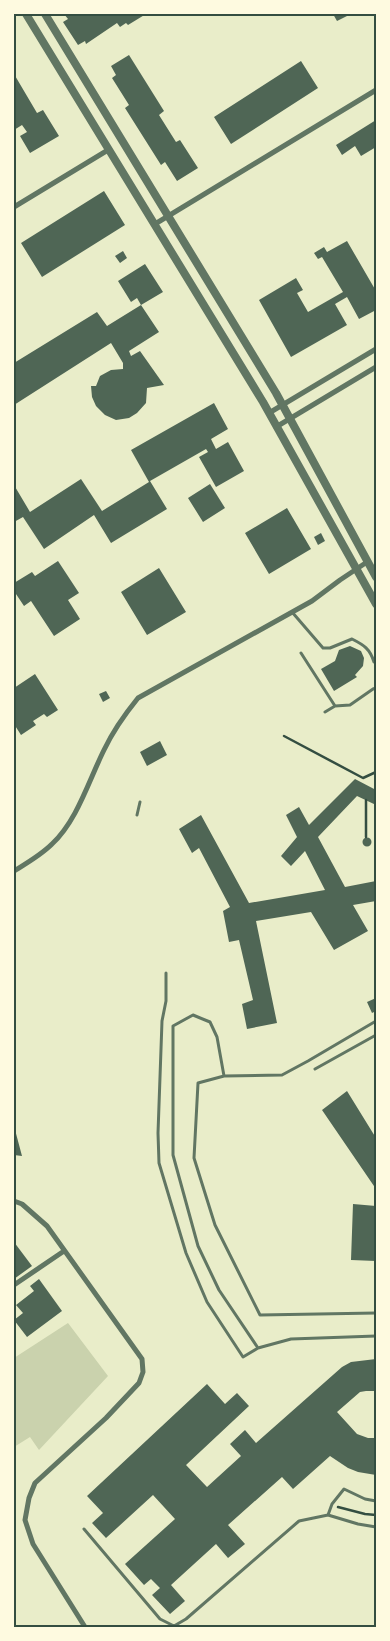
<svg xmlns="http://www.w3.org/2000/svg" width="390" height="1641" viewBox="0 0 390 1641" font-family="'Noto Sans',sans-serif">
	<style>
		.green { fill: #cad2ad }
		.building { fill: #4f6655 }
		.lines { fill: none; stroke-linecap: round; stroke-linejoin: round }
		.path { stroke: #344e41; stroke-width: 2.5 }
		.service { stroke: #617663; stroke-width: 3 }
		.minor { stroke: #617663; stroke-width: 5 }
		.tertiary { stroke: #617663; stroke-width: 8 }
		.neatline { fill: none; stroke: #344e41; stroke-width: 2 }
	</style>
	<rect width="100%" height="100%" fill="#e9edc9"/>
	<path class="green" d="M68 1323 108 1376 39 1450 30 1437 14 1447V1358Z"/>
	<path class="building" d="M64 14H146L128 25 126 23 120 27 117 23 86 44 85 41 78 45 63 22 68 19Z
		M333 14H351L337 21Z
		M129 55 164 111 159 115 176 142 180 140 198 168 177 181 165 162 161 165 125 108 129 105 112 78 116 75 111 66Z
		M301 61 318 88 231 144 214 117Z
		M14 74 37 113 43 110 59 136 30 153 20 136 27 132 22 125 14 130Z
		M376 120V147L361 156 355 146 342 155 336 145Z
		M104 191 125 225 42 277 21 243Z
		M347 241 376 291V310L359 319 347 297 335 304 347 325 291 357 259 300 296 278 303 290 297 293 308 312 343 292 322 257 318 259 314 253 324 247 327 252Z
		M123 251 127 258 120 263 115 256Z
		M145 264 163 292 141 305 137 298 131 302 118 281Z
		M141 305 159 332 129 351 131 356 140 351 164 385 147 388 146 403 137 413 129 418 116 420 105 415 96 406 92 397 91 386H96L100 376 111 370 123 369V363L111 343 14 405V363L97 312 107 326Z
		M214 403 228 429 211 439 216 449 228 442 244 471 216 487 199 457 208 452 206 449 150 481 167 509 111 543 94 515 44 549 23 517 14 522V485L30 512 81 479 102 511 149 482 131 450Z
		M210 484 225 508 203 522 188 498Z
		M287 508 311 549 269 574 245 533Z
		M321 533 325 541 318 545 314 537Z
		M58 561 79 593 68 600 80 619 54 636 31 601 24 606 14 591V583L32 572 35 576Z
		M159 568 186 612 147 635 121 592Z
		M350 646 361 651 364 658 363 666 355 675 357 677 334 691 321 669 335 661 339 650Z
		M35 674 58 710 47 717 44 714 33 721 36 725 21 735 14 724V688Z
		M106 691 110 698 103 702 99 694Z
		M160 741 167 755 147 766 140 752Z
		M355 779 376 790V805L357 796 318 837 345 887 376 881V901L353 905 368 931 334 950 311 912 256 921 277 1023 247 1029 242 1004 253 1000 239 940 229 942 223 911 230 907 199 848 192 853 179 829 201 815 249 903 325 890 305 851 291 866 281 856 297 837 286 815 299 807 309 825Z
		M362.5 842a4.5 4.5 0 1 1 9 0a4.5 4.5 0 1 1-9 0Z
		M376 998V1011L372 1013 367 1002Z
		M347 1091 376 1138V1189L322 1110Z
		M14 1126 22 1156 14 1155Z
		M353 1204 376 1206V1261L351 1260Z
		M14 1242 32 1266 14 1279Z
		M39 1279 62 1311 27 1337 14 1320 23 1313 16 1305 34 1291 30 1286Z
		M376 1359V1391H366L360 1392 337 1412 357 1434 368 1438H376V1475L358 1472 348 1468 330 1456 293 1489 282 1477 228 1525 245 1544 228 1558 216 1544 171 1585 185 1601 170 1614 152 1595 160 1588 151 1579 144 1585 125 1564 175 1519 153 1495 106 1538 92 1523 103 1513 87 1496 207 1384 225 1404 237 1393 249 1406 186 1465 207 1487 241 1456 230 1444 245 1430 256 1443 342 1367 351 1362Z"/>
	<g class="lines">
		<path class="path" d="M284 736 363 778 376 772
			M366 800V837
			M338 1507 365 1514 376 1515"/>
		<path class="service" d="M292 612 323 648H330L352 639C364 645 370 649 374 662H376
			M301 653 335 706
			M325 712 335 706 350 705 373 689 376 688
			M137 815 140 802
			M166 973V1001L162 1021 158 1133 159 1163 186 1253 207 1302 243 1357 258 1348
			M376 1021 308 1061 282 1075 224 1076 198 1083 194 1158 215 1225 260 1315 376 1313
			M315 1069 376 1035
			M224 1076 217 1037 210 1022 193 1015 173 1026V1155L198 1246 219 1290 258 1348 291 1339 376 1336
			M328 1515 332 1504 344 1489 365 1499 376 1501
			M84 1529 160 1619 174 1626 186 1619 299 1521 328 1515 358 1524 376 1527"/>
		<path class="minor" d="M14 207 108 150
			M155 224 376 90
			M269 413 376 349
			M276 427 376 367
			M14 871C27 863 41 855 52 844 77 821 89 780 104 750 113 731 125 714 138 698L312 601 340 580 367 562
			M14 1201 22 1204 47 1226 142 1359 143 1372 139 1383 106 1418 35 1483 29 1498 25 1520 33 1544 85 1627
			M14 1285 64 1251"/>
		<path class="tertiary" d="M26 14 263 402 376 604
			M45 14 276 393 376 577"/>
	</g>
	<rect width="390" height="1641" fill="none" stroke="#fefae0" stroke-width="30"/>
	<rect x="15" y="15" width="360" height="1611" class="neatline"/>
</svg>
